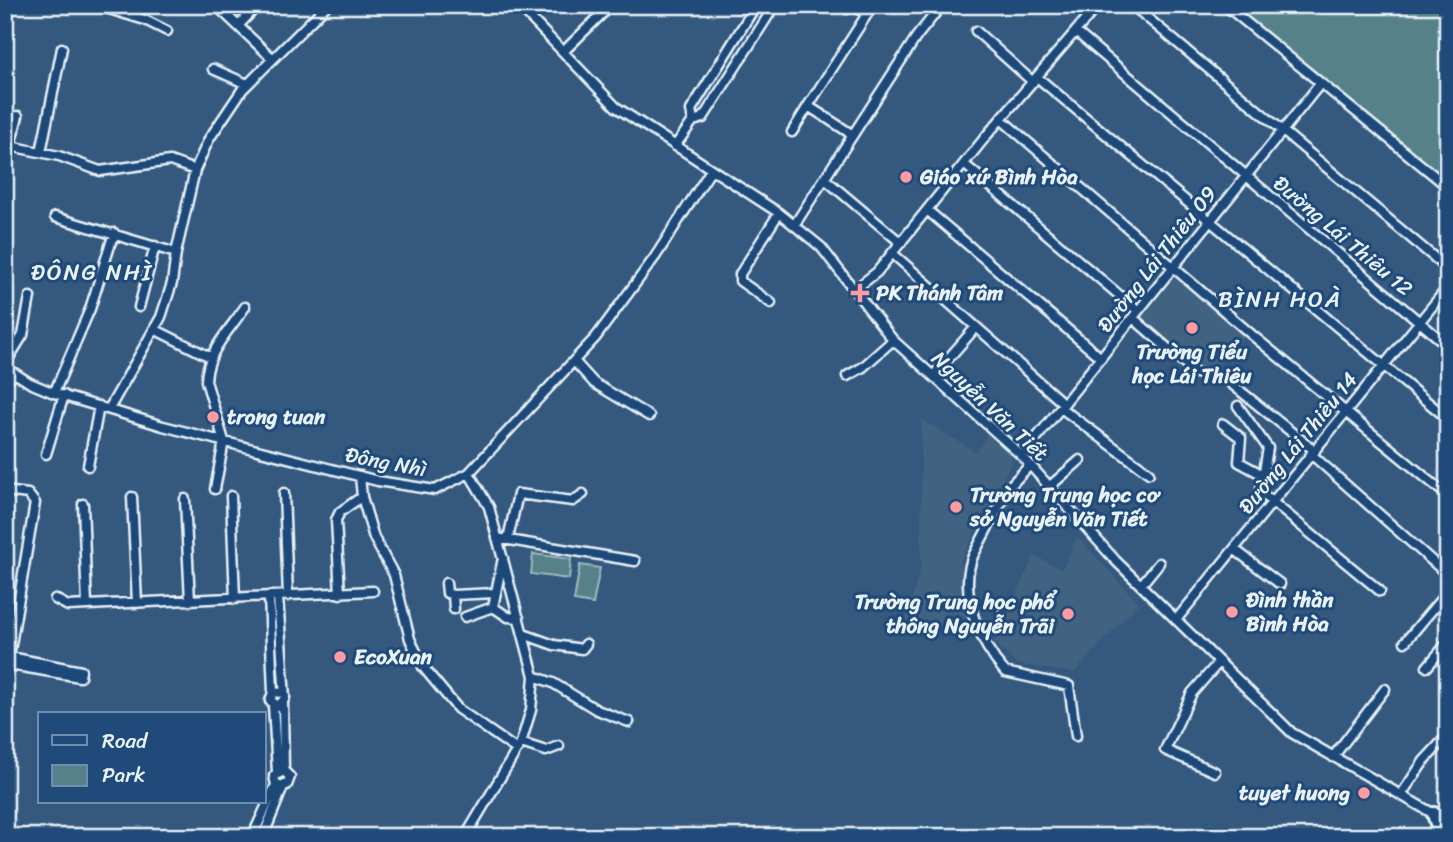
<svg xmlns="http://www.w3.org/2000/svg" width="1453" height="842" viewBox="0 0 1453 842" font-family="Sriracha,sans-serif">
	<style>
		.built { fill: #436281 }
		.green { fill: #568188; stroke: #9fb9c0; stroke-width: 2 }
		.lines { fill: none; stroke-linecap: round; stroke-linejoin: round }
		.minor-casing { stroke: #e8f1f8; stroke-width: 13 }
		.highway-casing { stroke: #e8f1f8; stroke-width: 18 }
		.minor { stroke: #1f4a7a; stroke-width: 8 }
		.highway { stroke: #1f4a7a; stroke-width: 12 }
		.poi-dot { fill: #ff9aa2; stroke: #1f4a7a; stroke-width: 2.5 }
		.labels { text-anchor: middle; stroke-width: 6; stroke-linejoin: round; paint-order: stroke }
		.poi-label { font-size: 21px; font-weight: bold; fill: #e8f1f8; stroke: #1f4a7a; text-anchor: start }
		.street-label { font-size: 21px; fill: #e8f1f8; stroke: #1f4a7a }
		.neighbourhood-label { font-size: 23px; letter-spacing: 2px; fill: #e8f1f8; stroke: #1f4a7a }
	</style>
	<rect width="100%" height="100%" fill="#34587e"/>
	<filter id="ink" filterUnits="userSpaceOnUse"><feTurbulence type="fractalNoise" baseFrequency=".0143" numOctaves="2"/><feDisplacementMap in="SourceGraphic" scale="14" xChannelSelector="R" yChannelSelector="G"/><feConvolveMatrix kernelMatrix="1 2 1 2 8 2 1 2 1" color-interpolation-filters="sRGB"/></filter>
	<g filter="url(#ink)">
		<path class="built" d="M1175 277 1246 335 1207 378 1139 320Z
			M921 419 976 452 987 434 1010 454 1012 461 960 561 972 618 947 614 943 630 904 623 921 567Z
			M1077 537 1139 603 1074 673 1016 664 994 642 1034 556 1062 569Z"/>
		<path class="green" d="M1231 5H1448V184Z
			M533 554 571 559 569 579 531 574Z
			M580 565 600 568 593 604 574 601Z"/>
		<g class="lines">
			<g class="minor-casing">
				<path id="minor" d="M96 5 145 20 167 31
					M216 5 272 58
					M518 5 616 107 779 213 821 247 893 340 1022 456 1116 561 1292 733 1448 822
					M841 5 847 9 853 6 867 14
					M1132 5 1448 269
					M1225 5 1448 187
					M238 26 258 5
					M976 31 1033 82
					M1076 32 1448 346
					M563 52 611 5
					M213 69 247 84
					M1037 77 1448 419
					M1001 119 1252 335 1448 496
					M693 121 691 110 756 5
					M792 132 808 106
					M853 135 808 106 873 5
					M5 145 59 156 100 171 170 161 195 170
					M10 145 18 116
					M675 146 693 121 703 118 775 5
					M41 152 62 48
					M964 164 1138 311
					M825 179 901 243
					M927 210 1101 358
					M55 217 176 253
					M795 224 917 36 942 5
					M892 253 1064 404
					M854 290 877 272 987 135 1098 5
					M771 303 740 281V274L779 213
					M139 307 155 246
					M1133 318 1196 373 1223 377 1315 451
					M154 329 210 357
					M574 361 594 383 649 416
					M5 364 23 335 30 297
					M5 367 30 383 54 393 163 426 378 481 435 490 469 473 596 337 655 257 711 170
					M847 376 863 367 893 340
					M933 376 976 327
					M5 382 14 374
					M54 393 90 309 114 233
					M1238 406 1268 448 1261 489 1264 495 1380 591
					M1061 408 1149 473
					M109 409 161 317 172 283 176 253 195 170 209 139 242 90 327 5
					M1223 424 1241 438 1239 462 1263 475
					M46 454 64 395
					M1311 454 1448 575
					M1022 456 1320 84
					M1030 465 1009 487 973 556C958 593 980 644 1005 672L1069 686 1076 736
					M88 466 99 406
					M360 476 362 497 374 538 394 575 410 639 423 667 458 709 517 750
					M1049 487 1080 460
					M215 489 224 441 206 381C207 351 229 331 245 307
					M5 491 28 494 35 503 5 680
					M284 493 288 596
					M231 496 235 599
					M132 497 137 603
					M185 499 190 601
					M83 504 87 605
					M497 538 635 561
					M508 539 518 494 573 501 583 494
					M1234 549 1280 584
					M446 583 447 593 453 595 454 609
					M1141 585 1159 563
					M340 594 336 520 340 512 357 500
					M453 595 495 593
					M269 597 273 692
					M278 597 285 698 279 706 270 701 273 692 283 693
					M55 599 68 606 373 591
					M493 607 503 558
					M465 617 493 607 508 617 519 618
					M1176 620 1448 287
					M523 634 554 645 582 649 586 644
					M1405 642 1448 591
					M5 656 81 671 80 677
					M5 664 80 677
					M1427 667 1448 642
					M534 676 553 683 597 710 629 722
					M283 703 284 771 290 777 287 785H276L274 776 284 771
					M273 705 277 772
					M521 743 546 751 559 746
					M1333 757 1385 689
					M1215 772 1165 750 1192 693 1219 662
					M1401 795 1424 761 1448 735
					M252 837 276 785
					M263 837 283 787
					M465 837 521 743 531 710 534 676 489 507 469 473"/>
			</g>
			<g class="highway-casing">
				<path id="highway" d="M1434 814 1438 827 1435 837"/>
			</g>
			<use href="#minor" class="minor"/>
			<use href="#highway" class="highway"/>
		</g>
	</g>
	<g class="poi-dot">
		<circle cx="906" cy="177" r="7"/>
		<path d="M856.5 282.5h7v7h7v7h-7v7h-7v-7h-7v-7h7z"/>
		<circle cx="1192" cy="328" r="7"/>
		<circle cx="213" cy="417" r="7"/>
		<circle cx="956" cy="507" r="7"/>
		<circle cx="1232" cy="612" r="7"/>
		<circle cx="1068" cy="614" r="7"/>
		<circle cx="340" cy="657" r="7"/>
		<circle cx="1364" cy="793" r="7"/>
	</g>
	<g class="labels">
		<g class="poi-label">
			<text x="920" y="184">Giáo xứ Bình Hòa</text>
			<text x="876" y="300">PK Thánh Tâm</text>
			<text x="1192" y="359" text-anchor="middle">Trường Tiểu<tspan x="1192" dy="24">học Lái Thiêu</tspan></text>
			<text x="227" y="424">trong tuan</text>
			<text x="970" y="502">Trường Trung học cơ<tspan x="970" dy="24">sở Nguyễn Văn Tiết</tspan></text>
			<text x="1246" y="607">Đình thần<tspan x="1246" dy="24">Bình Hòa</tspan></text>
			<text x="1054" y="609" text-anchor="end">Trường Trung học phổ<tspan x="1054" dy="24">thông Nguyễn Trãi</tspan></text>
			<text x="354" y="664">EcoXuan</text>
			<text x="1350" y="800" text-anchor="end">tuyet huong</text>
		</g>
		<g class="street-label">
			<text transform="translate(1343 236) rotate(40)" y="7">Đường Lái Thiêu 12</text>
			<text transform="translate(1157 259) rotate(-52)" y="7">Đường Lái Thiêu 09</text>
			<text transform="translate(990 406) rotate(43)" y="7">Nguyễn Văn Tiết</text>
			<text transform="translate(1298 443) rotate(-51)" y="7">Đường Lái Thiêu 14</text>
			<text transform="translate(386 462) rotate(11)" y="7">Đông Nhì</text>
		</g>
		<g class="neighbourhood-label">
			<text x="92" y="280">ĐÔNG NHÌ</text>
			<text x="1280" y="307">BÌNH HOÀ</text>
		</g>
	</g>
	<rect width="1453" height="842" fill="none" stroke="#1f4a7a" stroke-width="28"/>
	<rect x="14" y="14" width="1425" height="814" fill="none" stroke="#e8f1f8" stroke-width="2.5" filter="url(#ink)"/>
	<rect x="38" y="712" width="228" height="91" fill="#1f4a7a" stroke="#6f8dac" stroke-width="2"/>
	<rect x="52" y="735" width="35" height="10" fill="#1f4a7a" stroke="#6f8dac" stroke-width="2"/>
	<text x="102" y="748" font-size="21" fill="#e8f1f8">Road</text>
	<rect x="52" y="765" width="35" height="21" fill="#568188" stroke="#6f8dac" stroke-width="2"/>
	<text x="102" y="782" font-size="21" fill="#e8f1f8">Park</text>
</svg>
